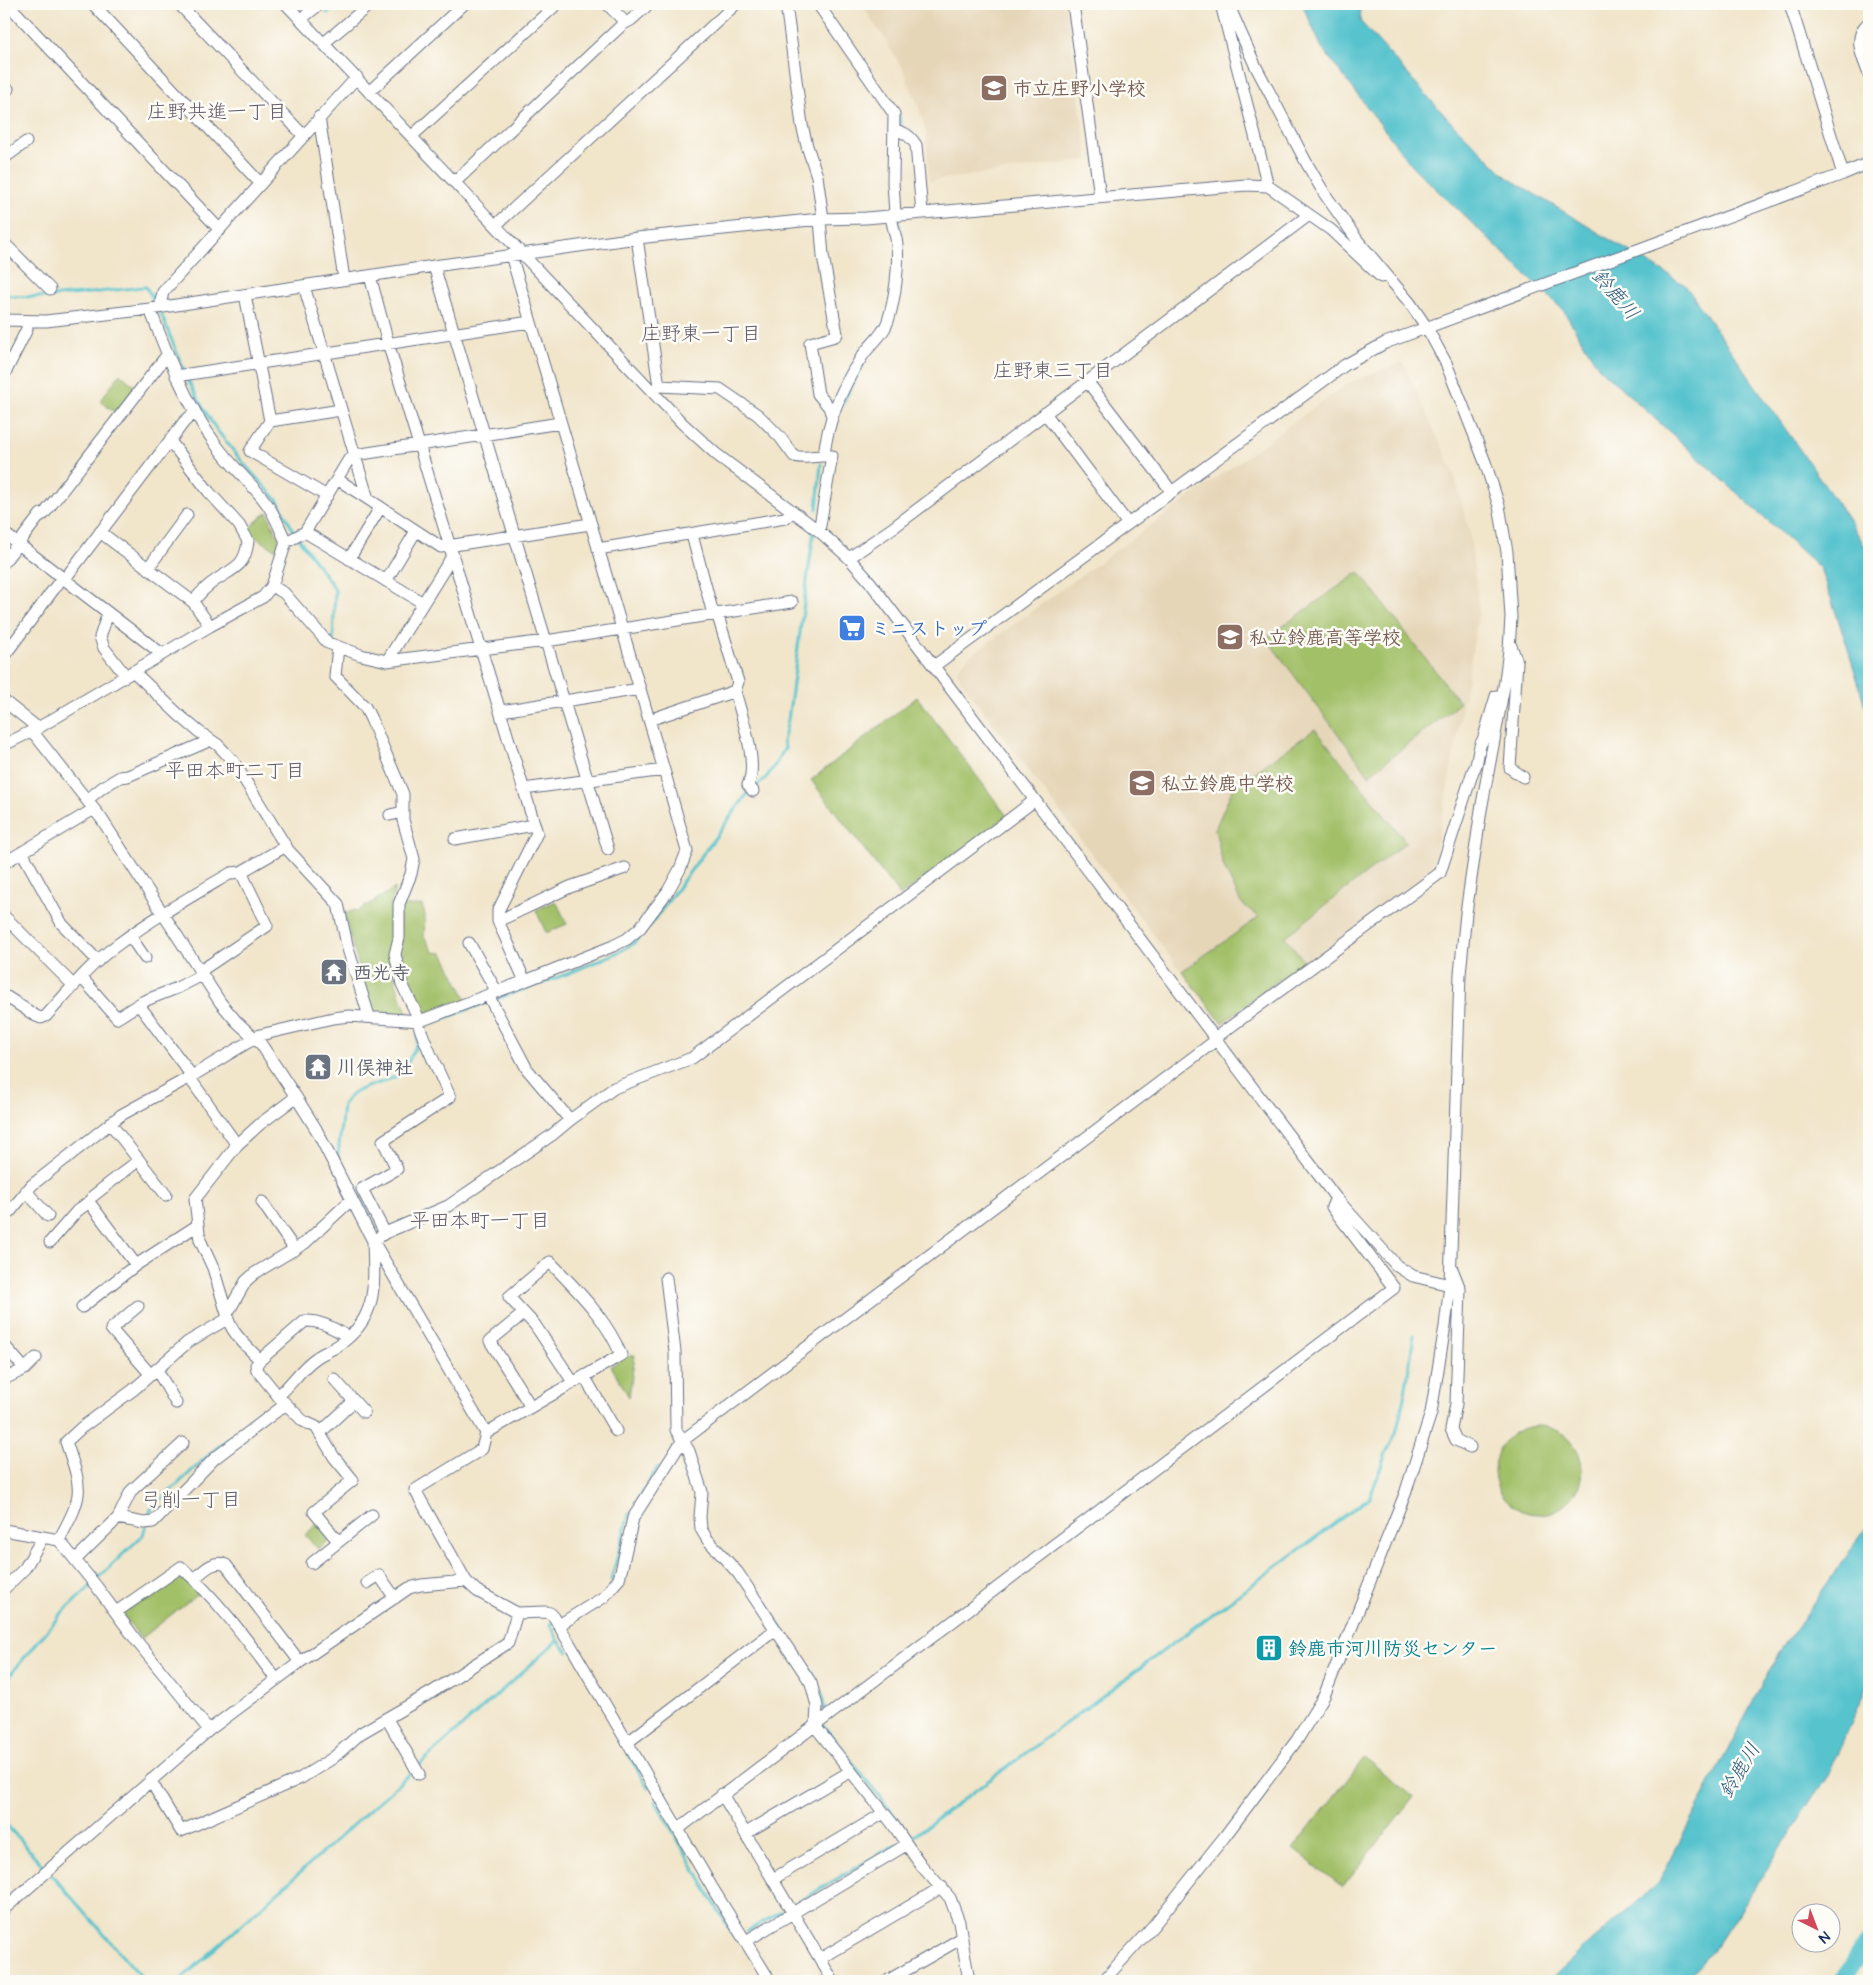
<svg xmlns="http://www.w3.org/2000/svg" width="1873" height="1985" viewBox="0 0 1873 1985" font-family="'Architects Daughter','Klee One',sans-serif">
	<style>
		.built { fill: #e6d6b8 }
		.green { fill: #a2c068; stroke: #5e7863 }
		.water { fill: #56c3cd; stroke: #387996 }
		.lines { fill: none; stroke-linecap: round; stroke-linejoin: round }
		.stream { stroke: #56c3cd; stroke-width: 3 }
		.river { stroke: #56c3cd; stroke-width: 19 }
		.minor-casing { stroke: #666f84; stroke-width: 13 }
		.minor { stroke: #fff; stroke-width: 11 }
		.labels { text-anchor: middle; stroke-width: 5; stroke-linejoin: round; paint-order: stroke }
		.education-label { font-size: 19px; font-weight: bold; fill: #785e54; stroke: #fdfcf7; text-anchor: start }
		.shop-label { font-size: 19px; font-weight: bold; fill: #366cbe; stroke: #fdfcf7; text-anchor: start }
		.worship-label { font-size: 19px; font-weight: bold; fill: #5b616d; stroke: #fdfcf7; text-anchor: start }
		.culture-label { font-size: 19px; font-weight: bold; fill: #0d838f; stroke: #fdfcf7; text-anchor: start }
		.neighbourhood-label { font-size: 20px; fill: #615a69; stroke: #fdfcf7 }
		.water-label { font-size: 20px; font-style: italic; fill: #2d5b7f; stroke: #fdfcf7 }
	</style>
	<rect width="100%" height="100%" fill="#fdfcf7"/>
	<filter id="ink" filterUnits="userSpaceOnUse"><feTurbulence type="fractalNoise" baseFrequency=".02" numOctaves="2"/><feDisplacementMap in="SourceGraphic" scale="10" xChannelSelector="R" yChannelSelector="G"/><feConvolveMatrix kernelMatrix="1 2 1 2 8 2 1 2 1" color-interpolation-filters="sRGB"/></filter>
	<filter id="wash" filterUnits="userSpaceOnUse"><feTurbulence type="fractalNoise" baseFrequency=".0096" numOctaves="4" result="noise"/><feDisplacementMap in="SourceGraphic" scale="20" xChannelSelector="R" yChannelSelector="G"/><feGaussianBlur stdDeviation="1.12" result="paint"/><feColorMatrix in="noise" values="0 0 0 0 0 0 0 0 0 0 0 0 0 0 0 0 0 1.4 0 .05"/><feComposite in="paint" operator="in"/></filter>
	<g filter="url(#wash)">
		<rect width="100%" height="100%" fill="#f1e5ca"/>
		<path class="built" d="M862 4H1066L1088 160 929 181 926 132 919 108 902 67 887 44 888 42 873 23Z
			M1403 362 1454 473 1470 534 1479 610 1467 684 1432 871 1224 1028 961 681 957 670 968 657 1348 383Z"/>
		<path class="green" d="M120 374 136 387 116 413 100 401Z
			M267 512 279 539 276 550 252 535 248 529Z
			M1359 572 1460 703 1369 775 1266 638Z
			M917 697 1007 816 900 896 811 780Z
			M1315 729 1406 842 1285 937 1304 961 1222 1023 1182 971 1259 917 1241 903 1223 865 1215 829 1233 788Z
			M395 888 390 908 392 937 387 951 400 996 408 1014 373 1012 367 997 344 914 355 910 358 911Z
			M556 901 567 924 546 933 536 910Z
			M422 905 425 915 424 936 433 952 443 953 467 1000 425 1016C412 1009 398 967 398 953 397 938 400 922 401 906Z
			M635 1355 629 1397 611 1366 626 1357Z
			M1494 1470a44 44 0 1 1 88 0a44 44 0 1 1-88 0Z
			M317 1524 327 1535V1542L319 1550 305 1535Z
			M183 1573 201 1591 141 1639 124 1616V1613L175 1574Z
			M1364 1758 1414 1797 1343 1887 1293 1849Z"/>
		<path class="water" d="M1302 4H1361L1360 21 1448 119 1508 178 1685 285 1851 523 1869 553V719L1845 639 1820 568 1599 368 1563 310 1413 167 1322 48Z
			M1869 1523V1684L1827 1777 1714 1950 1686 1981H1549L1590 1942 1658 1883 1777 1656Z"/>
		<g class="lines">
			<path class="stream" d="M327 13 332 9 346 10 357 4
				M899 116 901 129
				M898 218 900 231
				M4 295C48 301 100 291 144 287H146L157 306
				M160 311 188 380 202 406 216 429 244 464 278 501 294 532 335 589 333 641
				M843 403 863 364
				M817 509 821 464
				M494 1000 567 974 619 952 633 944 652 923 751 789C766 784 777 761 785 748L783 742 788 720 814 530
				M423 1026 488 1002
				M375 1228 338 1157 343 1105C356 1082 384 1087 403 1072L417 1044 418 1036
				M636 1503 658 1467
				M96 1580 143 1535 151 1509 214 1450 279 1400
				M611 1580 629 1514
				M779 1624C795 1648 826 1683 824 1712
				M558 1640 568 1652
				M4 1682 61 1614 92 1585
				M823 1725 897 1819 910 1839 1370 1497 1386 1453 1396 1434 1405 1393 1414 1335
				M4 1728 9 1735V1752L4 1782
				M628 1754 648 1788
				M418 1766 558 1640 550 1624 554 1622
				M656 1802 734 1937 739 1938
				M4 1822 45 1868
				M50 1873 145 1981
				M791 1906 896 1844
				M747 1931 786 1909
				M179 1981 414 1770"/>
			<path class="river" d="M1841 1981 1869 1942"/>
		</g>
	</g>
	<g filter="url(#ink)">
		<g class="lines">
			<g class="minor-casing">
				<path id="minor" d="M8 4 220 230
					M93 4 260 183
					M179 4 304 136
					M286 4 682 423 716 454 819 531 849 558 870 582 1336 1198 1397 1266 1413 1276 1450 1285
					M607 4 621 18 623 24 631 20 649 4
					M786 4 802 125 807 146 817 176 823 219
					M818 4 894 114 893 182 895 214
					M1073 4 1100 196
					M1221 4 1268 186
					M1790 4 1843 174
					M301 19 320 4
					M1869 22C1852 37 1862 56 1869 74
					M324 43 370 4
					M370 91 464 4
					M4 93 8 89
					M319 117 344 279
					M895 130C906 133 910 136 916 145L922 212
					M412 136 557 4
					M4 158 26 142
					M455 182 623 24
					M820 219 823 256 837 334 835 336 810 343 818 394 829 407 832 416
					M496 225 736 4
					M637 238 659 386 654 390
					M4 243 50 289
					M511 255 664 770 524 789
					M434 266 608 849
					M304 286 368 499 441 547 590 524
					M245 295 270 421 250 451 327 496
					M162 306 161 301 163 292 357 77
					M4 320 46 321 150 309 434 266 637 238 820 219 866 218 1246 185 1268 186 1331 230 1381 277
					M4 375 27 329V322
					M176 376 530 322
					M1087 381 1172 492
					M659 386 720 389 758 415 780 437 794 456C807 460 819 454 832 456L819 531
					M1045 413 1128 524
					M270 421 341 410
					M170 441 209 492 239 525 248 541C245 567 235 567 216 580 207 586 199 594 193 602
					M824 455C828 420 842 387 861 358 869 345 883 336 888 321 895 299 899 267 897 245 896 235 892 225 891 215
					M337 479 368 499
					M100 532 193 602 210 626
					M305 532 423 603
					M4 533 162 654
					M692 535 713 614
					M286 542 305 532 349 459 355 455 560 423
					M598 549 785 518 792 512
					M849 558 894 527 1309 215
					M349 559 380 508
					M4 562 41 514H44L167 355
					M148 568 187 515
					M64 580 184 422 194 413
					M386 581 416 531
					M272 586 284 593 328 643 361 655 387 661 546 641 792 602
					M108 613 100 637 104 648 125 675
					M1511 646 1517 662 1510 768 1523 777
					M338 647 335 676 365 707 371 719 403 794V820L414 859 411 874 399 904V938L395 954 402 984 417 1015C416 1027 444 1082 450 1097L383 1141 397 1169 362 1189 385 1233
					M4 656 62 578
					M387 661 453 555
					M934 666 1345 365 1385 343 1843 174 1869 163
					M133 671 179 715 198 731 218 745 233 761 288 850 338 904 348 949 369 1016
					M735 691C741 715 759 763 748 785L753 791
					M4 701 38 728
					M501 711 640 689
					M649 720 735 691 738 682 717 613
					M32 731 101 818 220 1002 236 1021 261 1044 296 1097 316 1129 373 1241 486 1433 482 1449 415 1490 466 1581 477 1591 517 1613 545 1612 550 1613 554 1617 713 1889 770 1981
					M4 745 38 728 210 626 263 597 272 586 286 542C280 529 275 515 267 504 252 483 232 467 217 446 186 404 168 357 150 309
					M87 800 103 787 120 777 128 776 211 740
					M390 815 403 812
					M455 839 534 825
					M22 852 62 924 98 961
					M4 863 94 809
					M4 916 74 986
					M498 921 570 887 625 868
					M130 936 145 958
					M469 943 497 992
					M199 972 267 926 241 872
					M82 978 117 1018 144 1001 177 988 202 975
					M525 981 613 946 627 939 640 928 668 891 680 869 687 851 664 770
					M488 995 527 1069 570 1120
					M4 999 7 997 36 1016 41 1018 46 1016C68 992 90 964 117 945 153 918 192 896 231 873L241 872 286 846
					M139 1005 192 1076
					M1215 1038 1440 873 1473 771C1480 762 1476 749 1483 740L1496 696
					M189 1077 237 1145
					M110 1123 166 1195
					M26 1191 48 1216
					M93 1196 139 1160
					M262 1202 295 1250
					M4 1219 32 1185 121 1115 192 1076 260 1035 333 1018 349 1016 420 1021 525 981 498 921V911L537 833 388 343 370 276
					M198 1225 200 1240 213 1268 227 1314
					M373 1241 385 1233 448 1206 552 1135 570 1120 614 1088 692 1058 1035 800
					M50 1242 77 1211 89 1202 136 1265
					M1452 1269 1460 1289 1456 1404 1451 1429 1456 1440 1470 1447
					M666 1278 675 1352 676 1430 689 1451 702 1492 700 1517 701 1529 707 1539 738 1573 811 1683 817 1706 816 1723
					M138 1306 111 1329 151 1375
					M82 1307 136 1265 198 1225 195 1199 237 1145 260 1124 296 1097
					M524 1313 490 1341 531 1407
					M4 1345 25 1369
					M260 1360 305 1321C320 1320 336 1329 348 1337
					M157 1370 176 1403
					M584 1376 616 1431
					M4 1379 25 1369 36 1358
					M334 1379 364 1412
					M278 1396C292 1384 301 1368 316 1358 324 1352 335 1349 343 1342 379 1315 374 1281 373 1241
					M321 1432 354 1401
					M486 1433 621 1355C607 1319 576 1289 550 1262L509 1297 535 1325 573 1382
					M118 1518 131 1491 183 1443
					M4 1530 59 1540 97 1587 139 1644 209 1730
					M59 1540C84 1493 83 1492 66 1442L81 1428 133 1390 188 1342 227 1319
					M338 1541 314 1512 353 1480 334 1457 316 1427 303 1421 278 1396 257 1370 256 1365 260 1360C249 1348 229 1332 227 1314L246 1281 255 1273 305 1243 352 1199
					M75 1560 118 1518 144 1523 153 1522 215 1458 286 1404
					M312 1563 372 1515
					M194 1579C203 1571 214 1559 226 1565L300 1662
					M367 1583 379 1575 395 1598
					M4 1589 25 1568 43 1537
					M116 1612 181 1567C218 1600 247 1640 276 1679
					M559 1625 604 1597 613 1586 619 1579 622 1567 633 1518 682 1441 1215 1041
					M387 1719 419 1774
					M814 1725 892 1823 921 1865 950 1898 959 1922 969 1981
					M628 1742 775 1630
					M150 1780 181 1831 301 1778 333 1758 361 1733 432 1692 508 1643 517 1613
					M722 1794 833 1981
					M678 1829 1394 1288 1332 1207 1336 1198
					M746 1833 851 1771
					M773 1879 884 1813
					M4 1909 209 1730 300 1662 409 1588 421 1585 466 1581
					M746 1941 906 1845
					M820 1959 942 1887
					M887 1981 962 1938
					M1103 1981 1153 1926 1225 1836 1297 1740 1324 1696 1405 1494 1431 1413 1445 1326 1450 1285 1460 974 1466 913 1481 810 1505 681 1509 650 1511 617 1507 552 1499 506 1485 462 1446 363 1427 328 1410 303 1358 241 1324 193 1306 162 1255 65 1228 4"/>
			</g>
			<use href="#minor" class="minor"/>
		</g>
	</g>
	<defs>
		<g id="school-square" transform="scale(1.4375)"><rect x="-9" y="-9" width="18" height="18" rx="4" fill="#8d6e63" stroke="#fdfcf7"/><path d="M0-5L7-2L0 1L-7-2ZM-4 1L0 2.5L4 1V4Q0 6-4 4Z" fill="#fff"/></g>
		<g id="supermarket-square" transform="scale(1.4375)"><rect x="-9" y="-9" width="18" height="18" rx="4" fill="#3f7fe0" stroke="#fdfcf7"/><path d="M-6-5.5h2.5l.6 2H6L4.5 2H-2.5L-4.4-4H-6ZM-1.5 3.2a1.3 1.3 0 1 0 .1 0ZM3 3.2a1.3 1.3 0 1 0 .1 0Z" fill="#fff"/></g>
		<g id="temple-square" transform="scale(1.4375)"><rect x="-9" y="-9" width="18" height="18" rx="4" fill="#6b7280" stroke="#fdfcf7"/><path d="M0-6L5-2H3V0L6.5 2.5H4V6H1.5V3h-3V6H-4V2.5H-6.5L-3 0V-2H-5Z" fill="#fff"/></g>
		<g id="building-square" transform="scale(1.4375)"><rect x="-9" y="-9" width="18" height="18" rx="4" fill="#0f9aa8" stroke="#fdfcf7"/><path d="M-4-6H4V6H1V3H-1V6H-4ZM-2.5-4.3h1.7v1.8h-1.7ZM.8-4.3h1.7v1.8H.8ZM-2.5-1h1.7V.8h-1.7ZM.8-1h1.7V.8H.8Z" fill="#fff"/></g>
	</defs>
	<g fill-rule="evenodd">
		<use href="#school-square" x="994" y="88"/>
		<use href="#supermarket-square" x="852" y="628"/>
		<use href="#school-square" x="1230" y="637"/>
		<use href="#school-square" x="1142" y="783"/>
		<use href="#temple-square" x="334" y="972"/>
		<use href="#temple-square" x="318" y="1067"/>
		<use href="#building-square" x="1269" y="1648"/>
	</g>
	<g class="labels">
		<g class="education-label">
			<text x="1013" y="95">市立庄野小学校</text>
			<text x="1249" y="644">私立鈴鹿高等学校</text>
			<text x="1161" y="790">私立鈴鹿中学校</text>
		</g>
		<g class="shop-label">
			<text x="871" y="635">ミニストップ</text>
		</g>
		<g class="worship-label">
			<text x="353" y="979">西光寺</text>
			<text x="337" y="1074">川俣神社</text>
		</g>
		<g class="culture-label">
			<text x="1288" y="1655">鈴鹿市河川防災センター</text>
		</g>
		<g class="neighbourhood-label">
			<text x="217" y="118">庄野共進一丁目</text>
			<text x="701" y="340">庄野東一丁目</text>
			<text x="1053" y="377">庄野東三丁目</text>
			<text x="235" y="777">平田本町二丁目</text>
			<text x="480" y="1227">平田本町一丁目</text>
			<text x="191" y="1506">弓削一丁目</text>
		</g>
		<g class="water-label">
			<text transform="translate(1616 294) rotate(49)" y="7">鈴鹿川</text>
			<text transform="translate(1739 1770) rotate(-59)" y="7">鈴鹿川</text>
		</g>
	</g>
	<rect width="1873" height="1985" fill="none" stroke="#fdfcf7" stroke-width="20"/>
	<g transform="translate(1816 1928) rotate(138)"><circle r="24" fill="#fdfcf7" stroke="#a3aaba"/>
	<path d="M0-4L9 19L0 12L-9 19Z" fill="#d1495b"/>
	<text y="-8" font-size="14" font-weight="bold" text-anchor="middle" fill="#1b2f5e">N</text>
	</g>
</svg>
